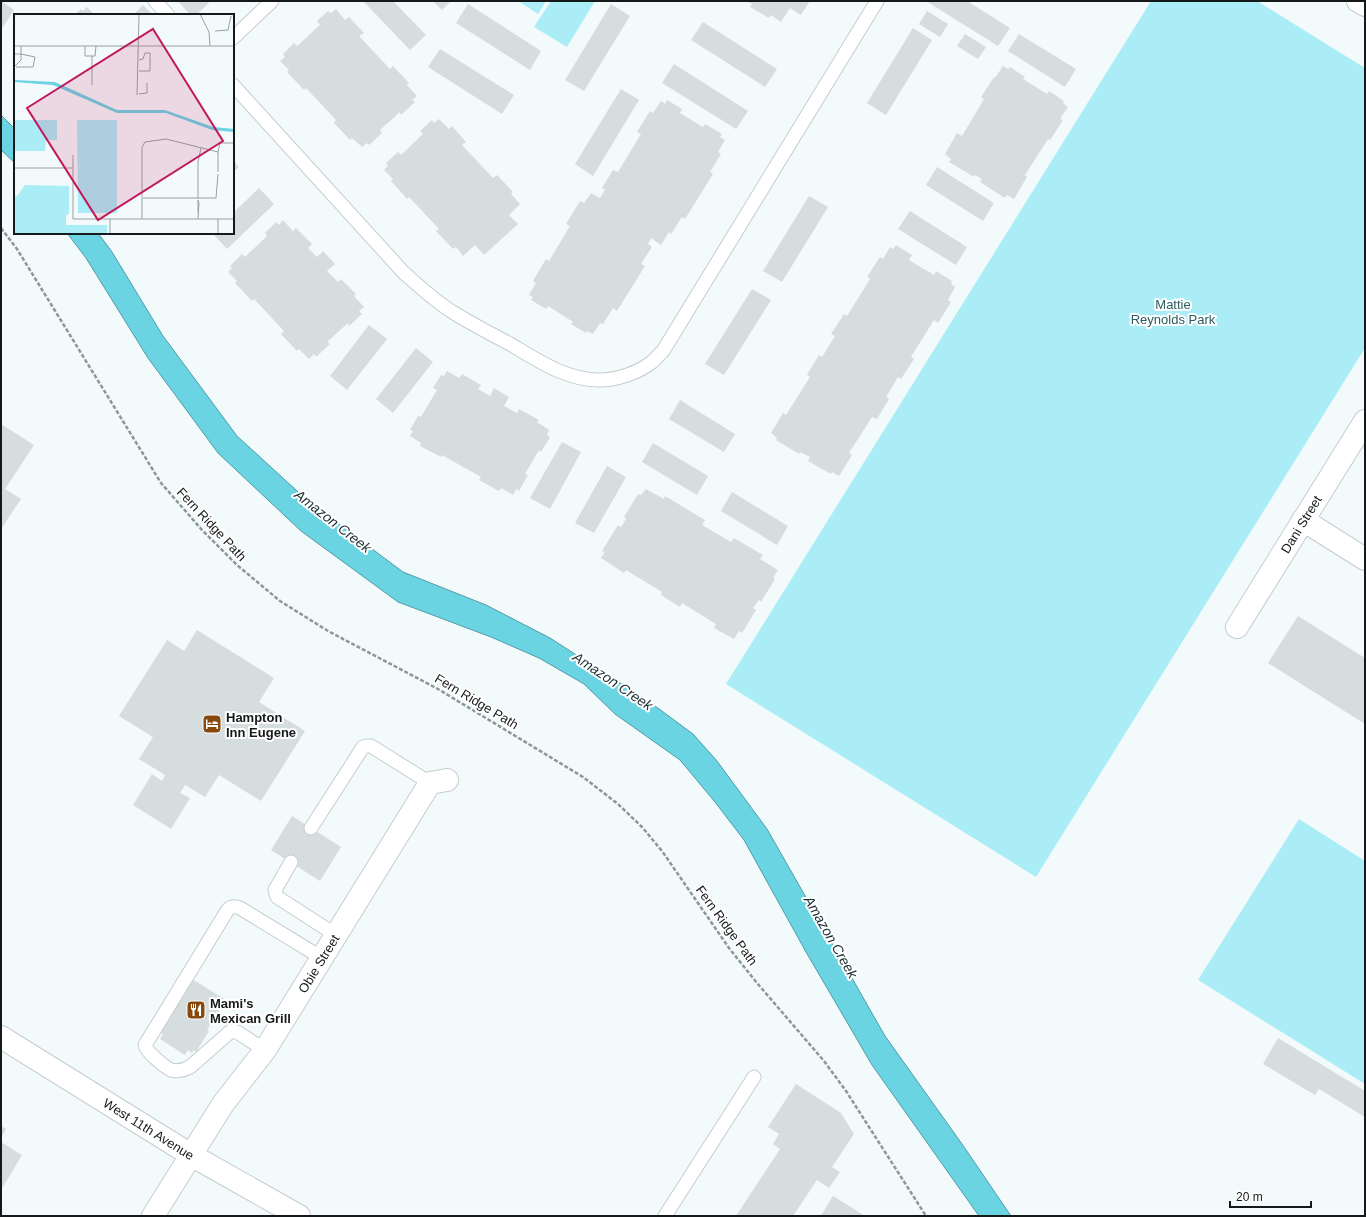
<svg xmlns="http://www.w3.org/2000/svg" width="1366" height="1217" viewBox="0 0 1366 1217" font-family="Helvetica,sans-serif">
	<style>
		.green { fill: #abedf6 }
		.water { fill: #6ad4e2; stroke: #519ca6 }
		.building { fill: #d5dddf }
		.lines { fill: none; stroke-linecap: round; stroke-linejoin: round }
		.service-casing { stroke: #c5cdce; stroke-width: 15 }
		.minor-casing { stroke: #c5cdce; stroke-width: 24 }
		.tertiary-casing { stroke: #c5cdce; stroke-width: 24 }
		.primary-casing { stroke: #c5cdce; stroke-width: 24 }
		.path { stroke: #909696; stroke-width: 2.5; stroke-dasharray: 4 2; stroke-linecap: butt }
		.service { stroke: #fff; stroke-width: 13 }
		.minor { stroke: #fff; stroke-width: 22 }
		.tertiary { stroke: #fff; stroke-width: 22 }
		.primary { stroke: #fff; stroke-width: 22 }
		.labels { text-anchor: middle; stroke-width: 4; stroke-linejoin: round; paint-order: stroke }
		.park-label { font-size: 13px; fill: #2d5b62; stroke: #fff }
		.street-label { font-size: 13px; fill: #161919; stroke: #fff }
		.poi-label { font-size: 13px; font-weight: bold; fill: #161919; stroke: #fff; text-anchor: start }
		.water-label { font-size: 14px; font-style: italic; fill: #1a2e31; stroke: #fff }
		.inset-road { fill: none; stroke: #9aa0a1; stroke-width: 1 }
		.view { fill: #c2185b; fill-opacity: 0.15; stroke: #c2185b; stroke-width: 2 }
		.inset-edge { fill: none; stroke: #161919; stroke-width: 2 }
	</style>
	<rect width="100%" height="100%" fill="#f2fafb"/>
	<path class="green" d="M518 1H546L538 14Z
		M551 1H595L567 47 534 27Z
		M1151 1H1257L1365 68V348L1036 877 726 684Z
		M1299 819 1365 861V1084L1198 980Z"/>
	<path class="water" d="M1 115 15 129V163L1 150Z
		M67 233H98L112 252 163 336 237 436 308 501 403 572 486 605 550 638 651 703 693 734 717 761 767 829 885 1036 962 1144 1011 1216H979L872 1065 806 952 744 840 715 802 680 760 615 714 584 684 539 658 491 637 398 602 301 531 218 453 148 358 86 258Z"/>
	<path class="building" d="M1 1 14 10 3 27 1 26Z
		M178 1H207L209 3 196 15H190Z
		M363 1H393L426 35 410 50Z
		M433 1H451L442 10Z
		M747 1H810L801 15 790 8 781 22 771 15 769 18 750 7 752 4Z
		M926 1H967L1010 28 998 46Z
		M468 4 541 51 530 70 456 23Z
		M611 4 630 16 584 91 565 80Z
		M143 5 153 15H133Z
		M87 7 95 15H74L81 9 83 11Z
		M336 9 345 20 349 17 364 33 359 36 390 69 393 66 409 83 407 85 417 96 412 100 415 102 401 115 400 112 380 130 382 133 369 145 367 143 362 147 352 138 350 140 334 123 336 120 306 88 304 90 287 72 289 70 280 61 285 57 283 54 294 43 297 46 320 25 317 21 328 11 331 13Z
		M927 11 948 24 940 37 919 24Z
		M703 22 777 69 765 87 691 40Z
		M913 28 932 40 886 115 867 103Z
		M965 34 986 47 978 59 957 46Z
		M1019 34 1076 69 1065 87 1008 51Z
		M440 49 514 95 502 114 428 67Z
		M674 64 748 111 736 129 662 83Z
		M1003 66 1008 69 1010 67 1025 77 1023 79 1047 94 1049 91 1064 101 1063 103 1068 107 1060 119 1063 120 1050 140 1048 139 1025 175 1027 177 1014 199 1007 195 1005 198 980 182 982 179 975 175 974 177 949 162 951 159 945 154 957 133 962 136 984 99 981 97 994 77 995 78Z
		M621 89 639 100 593 176 575 164Z
		M667 100 682 109 680 113 703 127 705 124 722 134 720 137 725 140 718 152 721 154 710 172 713 174 685 219 682 217 671 234 669 232 661 245 651 238 648 244 652 247 641 264 645 266 617 311 613 308 603 324 600 323 593 334 587 331 586 333 571 324 573 322 548 306 546 309 531 300 533 297 529 295 536 283 533 281 546 259 549 261 570 226 566 224 580 201 584 203 591 193 600 198 605 190 602 188 613 170 618 172 641 134 637 132 650 111 653 113 661 101 665 104Z
		M439 119 449 129 452 126 466 142 462 145 493 178 497 175 513 192 511 194 520 204 509 215 518 224 484 255 475 245 463 256 456 247 453 249 436 231 439 229 409 197 407 199 391 181 393 179 384 170 388 166 386 163 398 152 401 155 423 134 420 131 432 120 434 123Z
		M233 160 239 167 233 172Z
		M937 167 994 203 983 221 926 185Z
		M259 188 274 204 227 249 212 233H233V213Z
		M809 196 828 207 782 282 763 271Z
		M910 211 967 247 956 265 898 229Z
		M283 220 293 231 296 228 312 244 308 248 317 257 323 251 335 264 327 271 338 282 341 279 356 294 354 296 364 307 359 311 362 314 349 326 348 323 327 342 330 344 316 357 314 354 309 359 299 349 297 351 281 334 284 331 254 299 252 301 235 283 237 281 228 272 232 268 230 266 242 254 245 257 267 236 265 233 276 222 279 225Z
		M896 245 912 255 909 260 934 275 936 271 952 281 951 284 955 287 948 300 951 302 938 323 934 320 911 357 914 359 901 379 898 377 886 397 889 399 877 419 872 417 849 453 852 455 839 476 832 472 831 474 808 461 810 457 800 452 799 454 776 440 777 438 771 433 783 413 786 415 810 377 807 375 819 355 822 357 835 336 831 334 844 314 847 316 870 279 867 277 880 257 883 259 890 247 893 249Z
		M752 289 771 300 724 375 705 364Z
		M369 325 387 339 347 390 330 376Z
		M416 348 433 362 393 413 376 399Z
		M447 371 459 378 462 374 481 385 478 389 490 396 494 388 509 397 504 406 517 413 519 409 539 420 537 422 549 430 547 435 550 437 541 452 539 450 525 474 528 475 519 491 516 489 513 495 501 488 499 491 479 480 481 477 442 455 441 457 420 446 421 443 410 436 413 431 410 430 418 416 421 417 437 390 433 388 441 375 444 376Z
		M680 400 735 434 724 452 669 419Z
		M1 424 34 445 5 489 21 499 1 529Z
		M562 442 581 452 550 509 530 498Z
		M653 443 708 476 697 495 642 462Z
		M607 466 626 477 594 533 575 523Z
		M646 489 664 499 665 496 705 520 702 525 731 542 734 538 763 555 760 559 778 570 773 578 775 579 761 602 759 600 753 608 756 610 742 633 739 631 734 639 714 628 716 624 682 603 680 607 661 595 662 592 626 570 624 573 601 558 605 552 602 551 618 525 621 527 626 519 624 517 638 494 641 495Z
		M732 492 788 526 777 545 721 511Z
		M1298 616 1365 658V724L1268 663Z
		M197 630 274 678 259 702 305 731 261 801 219 775 205 797 185 785 180 793 190 798 171 829 133 805 152 774 162 781 165 775 139 759 153 737 119 716 167 640 184 651Z
		M292 816 341 847 320 881 271 850Z
		M192 979 226 1000 207 1030 209 1031 196 1052 194 1050 192 1053 188 1050 185 1055 160 1039 163 1034 159 1032Z
		M1278 1038 1365 1091V1117L1319 1089 1315 1095 1263 1064Z
		M796 1084 841 1113 854 1134 832 1167 840 1172 829 1188 817 1180 793 1216H736L780 1149 773 1144 779 1134 768 1127Z
		M1 1126 6 1129 1 1138Z
		M1 1142 22 1155 1 1190Z
		M833 1196 865 1216H821Z"/>
	<g class="lines">
		<g class="service-casing">
			<path id="service" d="M155 1 168 15
				M233 38 272 1
				M233 85 404 273C420 287 436 302 454 313 472 324 491 334 510 344 537 360 566 380 599 380 617 380 638 373 652 362 656 359 659 354 663 351L877 1
				M311 828 363 747 366 746H371L430 783
				M291 862 275 890 277 897 336 935
				M265 1050 237 1032 231 1031 190 1067C184 1070 178 1072 171 1070 165 1067 146 1052 145 1045L227 911C230 906 235 906 240 908L322 958
				M665 1216 754 1077"/>
		</g>
		<g class="minor-casing">
			<g id="minor">
				<path d="M1303 520 1365 559"/>
				<path id="s1" d="M1237 627 1365 421"/>
				<path id="s2" d="M153 1216 223 1104 265 1050 430 783 447 780"/>
			</g>
		</g>
		<g class="tertiary-casing">
			<path id="tertiary" d="M1358 1 1365 5"/>
		</g>
		<g class="primary-casing">
			<g id="primary">
				<path id="s3" d="M1 1037 191 1155 299 1216"/>
			</g>
		</g>
		<path class="path" d="M1 228 17 249 161 483 202 530 237 565 280 601 328 631 438 689 583 777 618 804 642 827 662 851 729 948 757 983 824 1061 846 1091 926 1216"/>
		<use href="#service" class="service"/>
		<use href="#minor" class="minor"/>
		<use href="#tertiary" class="tertiary"/>
		<use href="#primary" class="primary"/>
	</g>
	<defs>
		<g id="hotel-square" transform="scale(1)"><rect x="-9" y="-9" width="18" height="18" rx="4" fill="#88490e" stroke="#fff"/><path d="M-6-4.5h1.5V1H6V5H4.5V3h-9V5H-6ZM-4 0a1.8 1.8 0 1 1 3.6 0ZM.5 0V-2.5h3Q6-2.5 6 0Z" fill="#fff"/></g>
		<g id="restaurant-square" transform="scale(1)"><rect x="-9" y="-9" width="18" height="18" rx="4" fill="#88490e" stroke="#fff"/><path d="M-5-6h1v4h1v-4h1v4h1v-4h1v5L-1.5 .5V6h-2V.5L-5-1ZM5-6V6H3V1.5H1.5Q1.5-4 5-6Z" fill="#fff"/></g>
	</defs>
	<g fill-rule="evenodd">
		<use href="#hotel-square" x="212" y="724"/>
		<use href="#restaurant-square" x="196" y="1010"/>
	</g>
	<g class="labels">
		<g class="park-label">
			<text x="1173" y="309">Mattie<tspan x="1173" dy="15">Reynolds Park</tspan></text>
		</g>
		<g class="street-label">
			<text transform="translate(212 524) rotate(47)" y="5">Fern Ridge Path</text>
			<text dy="5" stroke="none"><textPath href="#s1" startOffset="121">Dani Street</textPath></text>
			<text transform="translate(477 701) rotate(31)" y="5">Fern Ridge Path</text>
			<text transform="translate(727 925) rotate(54)" y="5">Fern Ridge Path</text>
			<text dy="5" stroke="none"><textPath href="#s2" startOffset="302">Obie Street</textPath></text>
			<text dy="5" stroke="none"><textPath href="#s3" startOffset="174">West 11th Avenue</textPath></text>
		</g>
		<g class="poi-label">
			<text x="226" y="722">Hampton<tspan x="226" dy="15">Inn Eugene</tspan></text>
			<text x="210" y="1008">Mami's<tspan x="210" dy="15">Mexican Grill</tspan></text>
		</g>
		<g class="water-label">
			<text transform="translate(333 521) rotate(38)" y="5">Amazon Creek</text>
			<text transform="translate(613 681) rotate(34)" y="5">Amazon Creek</text>
			<text transform="translate(831 937) rotate(60)" y="5">Amazon Creek</text>
		</g>
	</g>
	<g transform="translate(14 14)">
		<rect width="220" height="220" fill="#f2fafb"/>
		<path d="M0 106H43V126H32L31 137H0ZM63 106H103V199H64ZM11 171 55 172V200L52 201V211H93V220H0V182H3Z" fill="#abedf6"/>
		<path d="M0 66 41 68 103 96H151L199 113 220 115V118L198 116 152 99H103L39 71 0 68Z" fill="#6ad4e2"/>
		<path class="inset-road" d="M186 0 195 18 196 32M0 15V0M201 17 214 16 217 2M0 32H220M71 32V42H81L82 32M0 40H7V32M125 46 129 45 131 39H136V57H125M0 53 7 46V40L21 43 19 53H2M78 71V42M125 80 133 79V69M123 81 125 0M59 141V205H220M0 154H59M204 158V138M129 184H202L204 160M184 185V148L187 134M96 205V220M128 205V133L131 128 152 125 204 138 206 129H220M184 205 185 189 184 186V199M204 220V205"/>
		<path class="view" d="M139 15 209 127 84 206 13 94Z"/>
		<rect width="220" height="220" class="inset-edge"/>
	</g>
	<rect width="1366" height="1217" fill="none" stroke="#161919" stroke-width="4"/>
	<path d="M1230 1201v6h81v-6" fill="none" stroke="#161919" stroke-width="2"/>
	<text x="1236" y="1201" font-size="12" fill="#161919" stroke="#ffffff" stroke-width="3" paint-order="stroke">20 m</text>
</svg>
